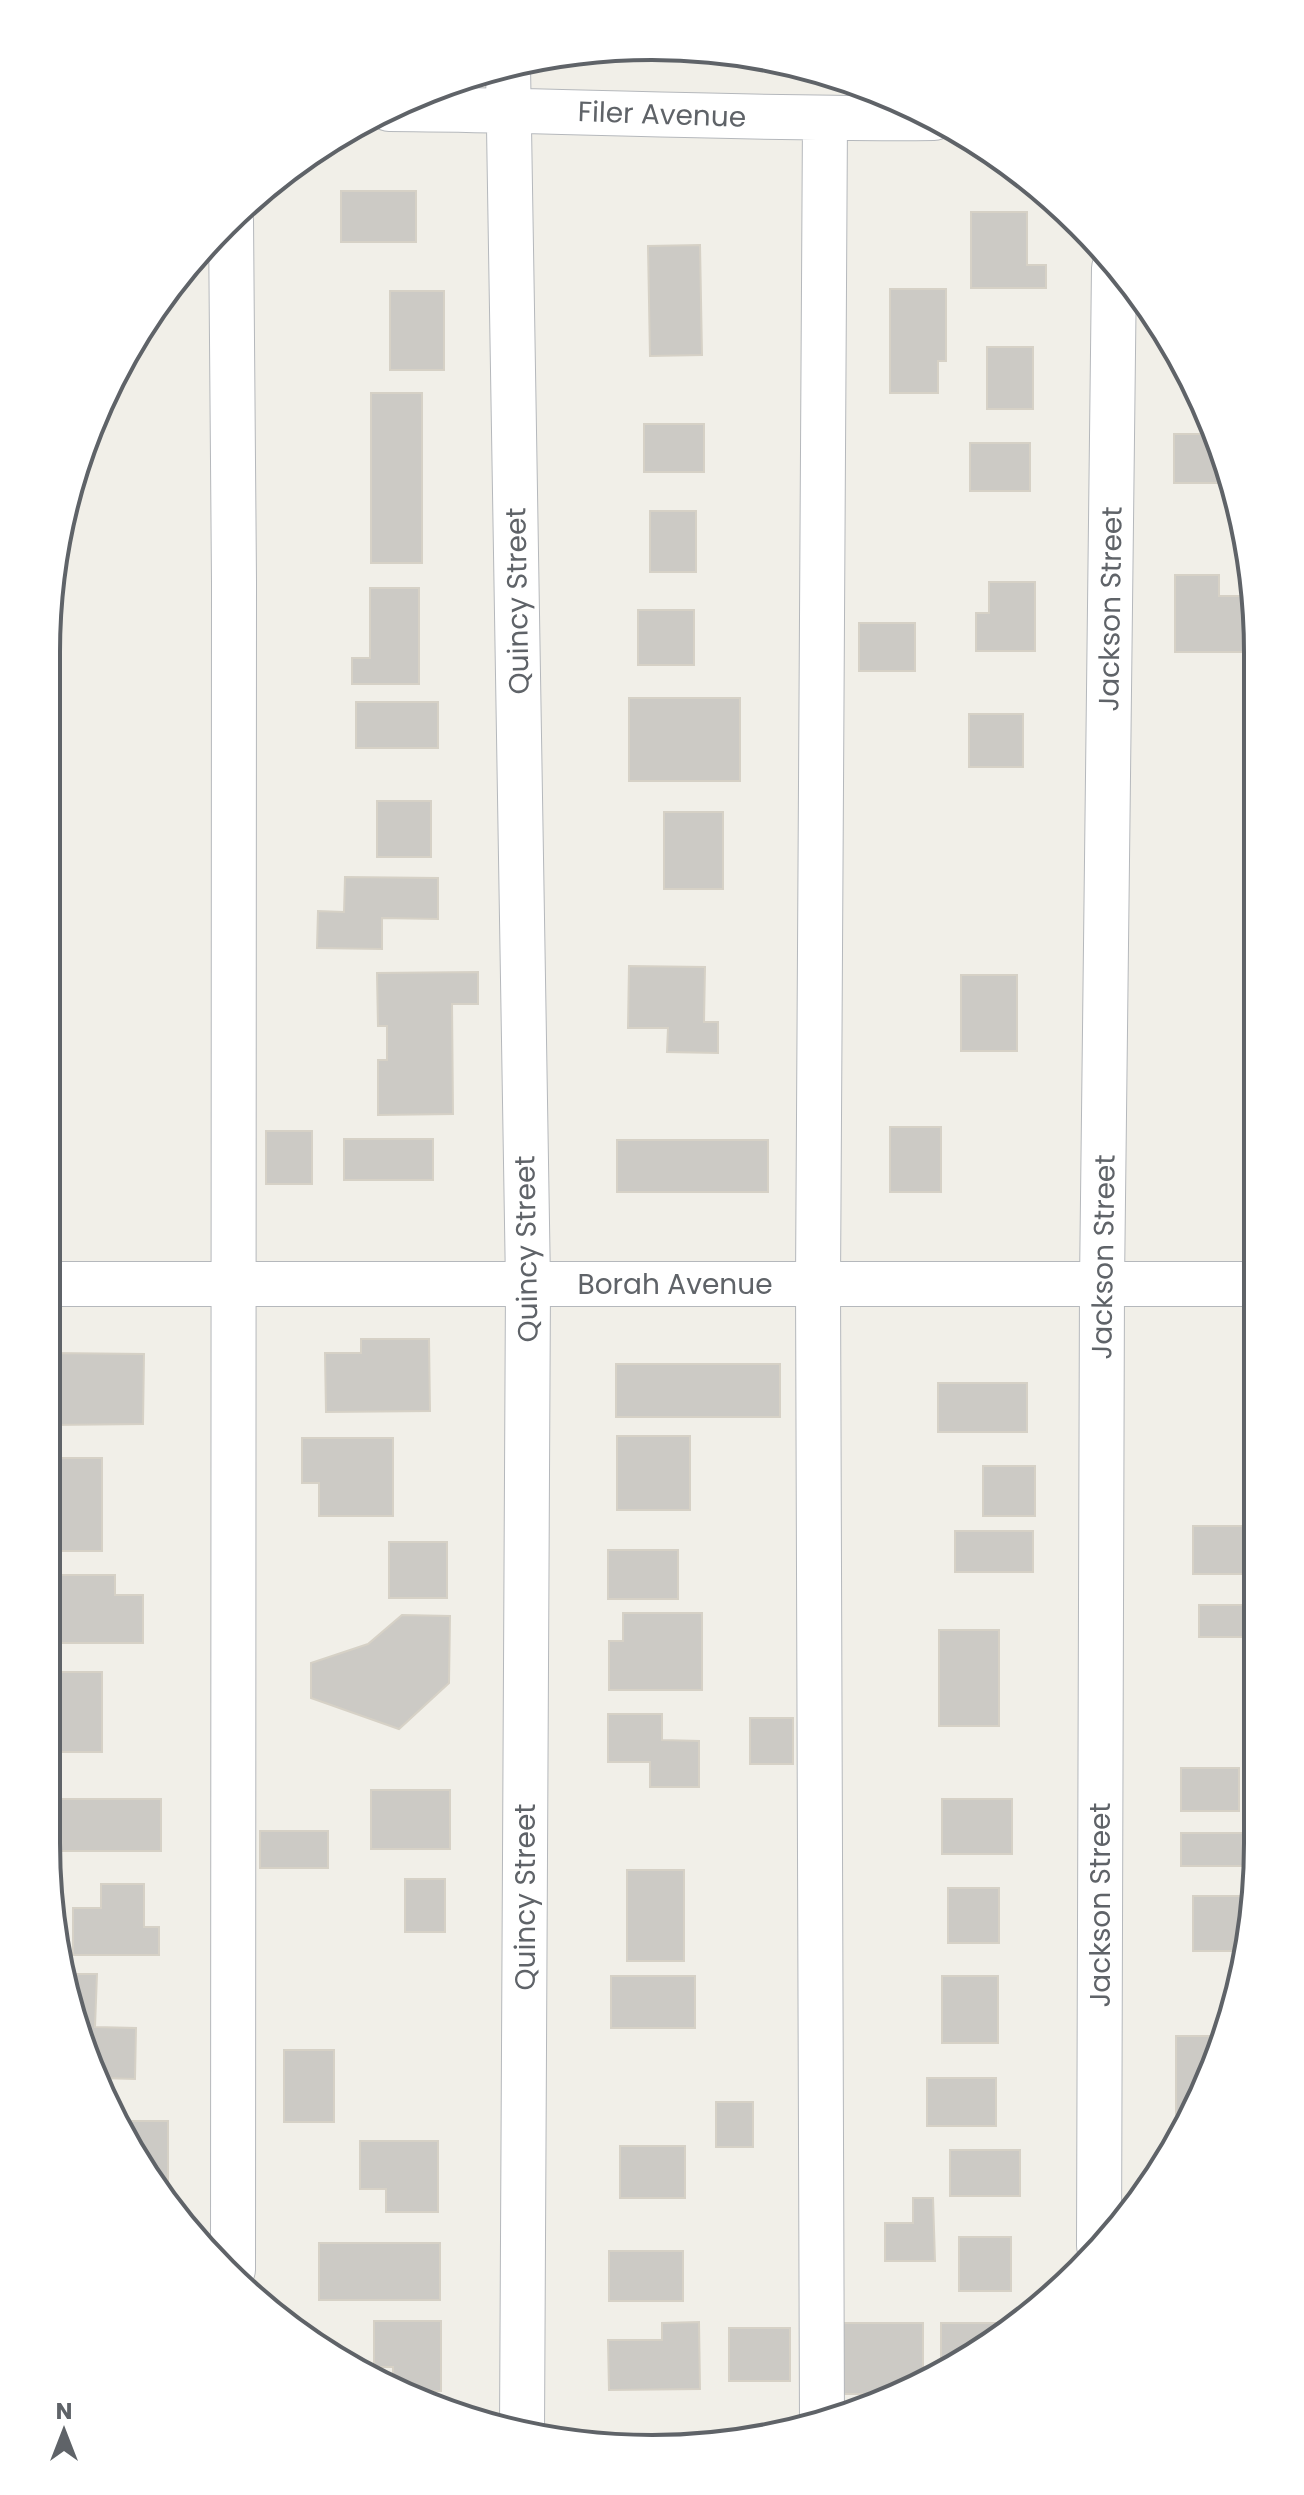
<svg xmlns="http://www.w3.org/2000/svg" width="1304" height="2495" viewBox="0 0 1304 2495" font-family="Poppins,sans-serif">
	<style>
		.building { fill: #cccac5; stroke: #d6d1c6; stroke-width: 2 }
		.lines { fill: none; stroke-linecap: round; stroke-linejoin: round }
		.minor-casing { stroke: #b5b8bc; stroke-width: 46 }
		.minor { stroke: #fff; stroke-width: 44 }
		.labels { text-anchor: middle; stroke-width: 6; stroke-linejoin: round; paint-order: stroke }
		.street-label { font-size: 28px; fill: #5f6368; stroke: #fff }
		.rim { fill: none; stroke: #5f6368; stroke-width: 4 }
	</style>
	<rect width="100%" height="100%" fill="#f1efe8"/>
	<path class="building" d="M341 191H416V242H341Z
		M971 212H1027V265H1046V288H971Z
		M700 245 702 355 650 356 648 246Z
		M890 289H946V361H938V393H890Z
		M390 291H444V370H390Z
		M987 347H1033V409H987Z
		M371 393H422V563H371Z
		M644 424H704V472H644Z
		M1174 434H1216L1229 483H1174Z
		M970 443H1030V491H970Z
		M650 511H696V572H650Z
		M1175 575H1219V596H1253V652H1175Z
		M989 582H1035V651H976V613H989Z
		M370 588H419V684H352V658H370Z
		M638 610H694V665H638Z
		M859 623H915V671H859Z
		M629 698H740V781H629Z
		M356 702H438V748H356Z
		M969 714H1023V767H969Z
		M377 801H431V857H377Z
		M664 812H723V889H664Z
		M345 877 438 878V919L382 918V949L317 948 318 911 344 912Z
		M629 966 705 967 704 1022H718V1053L667 1052 668 1028H628Z
		M478 972V1004H452L453 1114 378 1115V1060H387V1026H378L377 973Z
		M961 975H1017V1051H961Z
		M890 1127H941V1192H890Z
		M266 1131H312V1184H266Z
		M344 1139H433V1180H344Z
		M617 1140H768V1192H617Z
		M361 1339H429L430 1411 326 1412 325 1353H361Z
		M52 1353 144 1354 143 1424 52 1425Z
		M616 1364H780V1417H616Z
		M938 1383H1027V1432H938Z
		M617 1436H690V1510H617Z
		M302 1438H393V1516H319V1483H302Z
		M55 1458H102V1551H55Z
		M983 1466H1035V1516H983Z
		M1193 1526H1252V1574H1193Z
		M955 1531H1033V1572H955Z
		M389 1542H447V1598H389Z
		M608 1550H678V1599H608Z
		M52 1575H115V1595H143V1643H52Z
		M1199 1605H1251V1637H1199Z
		M623 1613H702V1690H609V1641H623Z
		M402 1615 450 1616 449 1683 399 1729 311 1698V1663L368 1644Z
		M939 1630H999V1726H939Z
		M54 1672H102V1752H54Z
		M608 1714H662V1740L699 1741V1787H650V1762H608Z
		M750 1718H793V1764H750Z
		M1181 1768H1239V1811H1181Z
		M371 1790H450V1849H371Z
		M46 1799H161V1851H47Z
		M942 1799H1012V1854H942Z
		M260 1831H328V1868H260Z
		M1181 1833H1248V1866H1181Z
		M627 1870H684V1961H627Z
		M405 1879H445V1932H405Z
		M101 1884H144V1927H159V1955H73V1908H101Z
		M948 1888H999V1943H948Z
		M1193 1896H1254L1245 1951H1193Z
		M68 1974H97L95 2027 136 2028 135 2079 100 2078 78 2038Z
		M611 1976H695V2028H611Z
		M942 1976H998V2043H942Z
		M1176 2036H1224L1191 2117H1176Z
		M284 2050H334V2122H284Z
		M927 2078H996V2126H927Z
		M716 2102H753V2147H716Z
		M123 2121H168V2191H160Z
		M360 2141H438V2212H386V2189H360Z
		M620 2146H685V2198H620Z
		M950 2150H1020V2196H950Z
		M913 2198H933L935 2261H885V2223H913Z
		M959 2237H1011V2291H959Z
		M319 2243H440V2300H319Z
		M609 2251H683V2301H609Z
		M374 2321H441V2391H413L393 2382V2367H374Z
		M699 2322 700 2389 609 2390 608 2340H662V2323Z
		M836 2323H923V2384L900 2394H836Z
		M941 2323H1009L941 2372Z
		M729 2328H790V2381H729Z"/>
	<g class="lines">
		<g class="minor-casing">
			<path id="minor" d="M508 66 528 1284 522 2431
				M389 109C571 110 752 120 934 118
				M231 220 234 582 233 2270
				M47 1284H1255
				M1099 2246 1102 1284 1114 268
				M822 2424 818 1284 825 119"/>
		</g>
		<use href="#minor" class="minor"/>
	</g>
	<g class="labels">
		<g class="street-label">
			<text transform="translate(662 114) rotate(2)" y="10">Filer Avenue</text>
			<text transform="translate(517 601) rotate(-91)" y="10">Quincy Street</text>
			<text transform="translate(1110 609) rotate(-89)" y="10">Jackson Street</text>
			<text transform="translate(526 1249) rotate(-91)" y="10">Quincy Street</text>
			<text transform="translate(1103 1257) rotate(-89)" y="10">Jackson Street</text>
			<text x="675" y="1294">Borah Avenue</text>
			<text transform="translate(525 1897) rotate(-90)" y="10">Quincy Street</text>
			<text transform="translate(1100 1905) rotate(-90)" y="10">Jackson Street</text>
		</g>
	</g>
	<path d="M0 0H1304V2495H0ZM652 60H652A592 592 0 0 1 1244 652V1843A592 592 0 0 1 652 2435H652A592 592 0 0 1 60 1843V652A592 592 0 0 1 652 60Z" fill="#fff" fill-rule="evenodd"/>
	<path class="rim" d="M652 60H652A592 592 0 0 1 1244 652V1843A592 592 0 0 1 652 2435H652A592 592 0 0 1 60 1843V652A592 592 0 0 1 652 60Z"/>
	<g transform="translate(64 2431)" stroke="#ffffff" stroke-width="6" paint-order="stroke">
	<path d="M0-6L14 30L0 20L-14 30Z" fill="#5f6368"/>
	<text y="-12" font-size="22" font-weight="bold" text-anchor="middle" fill="#5f6368">N</text>
	</g>
</svg>
